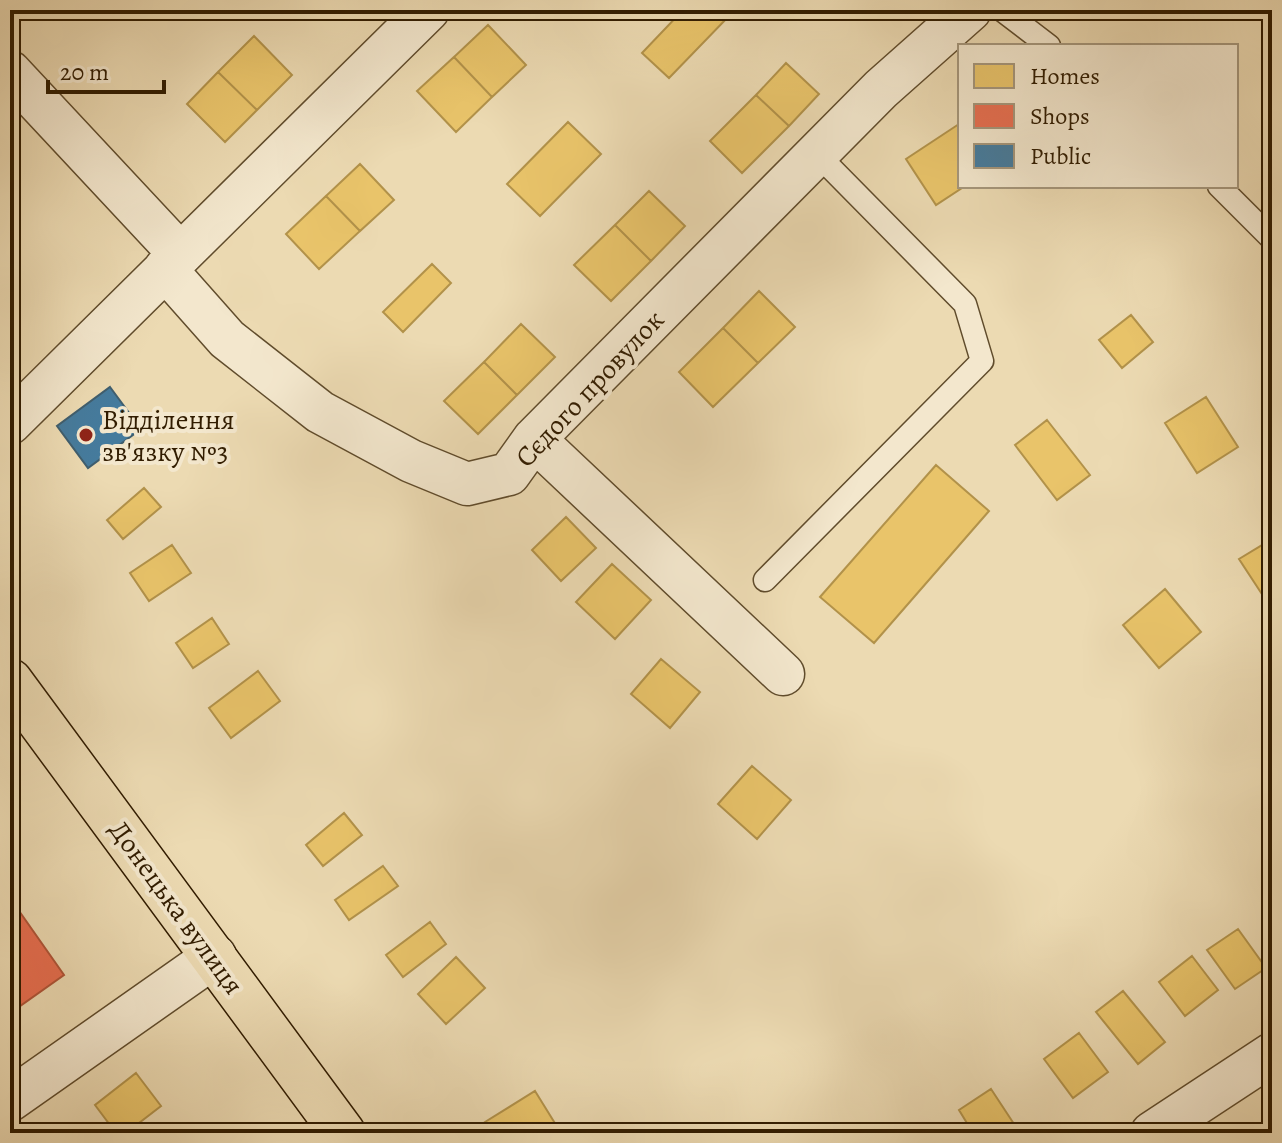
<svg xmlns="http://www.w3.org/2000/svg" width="1282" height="1143" viewBox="0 0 1282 1143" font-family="Alegreya,serif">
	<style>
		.homes { fill: #e9c46a; stroke: #b2924a; stroke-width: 2 }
		.shops { fill: #e76f51; stroke: #b05639; stroke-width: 2 }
		.public { fill: #457b9d; stroke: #3f5e6e; stroke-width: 2 }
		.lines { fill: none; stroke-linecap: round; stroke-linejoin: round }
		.service-casing { stroke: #604c2c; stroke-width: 25 }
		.minor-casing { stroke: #604c2c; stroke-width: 45 }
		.primary-casing { stroke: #311c00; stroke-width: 47 }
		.service { stroke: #f3e7cd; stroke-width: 22 }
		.minor { stroke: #f3e7cd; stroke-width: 42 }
		.primary { stroke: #ecdab2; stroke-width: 44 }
		.poi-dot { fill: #8f2418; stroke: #f3e7cd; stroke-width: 3 }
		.labels { text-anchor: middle; stroke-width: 8; stroke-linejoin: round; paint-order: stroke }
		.street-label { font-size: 28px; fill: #311c00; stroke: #f3e7cd }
		.poi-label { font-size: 28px; fill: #311c00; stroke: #f3e7cd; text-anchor: start }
	</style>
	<rect width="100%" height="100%" fill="#ecdab2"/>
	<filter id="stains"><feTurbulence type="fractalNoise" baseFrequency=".0025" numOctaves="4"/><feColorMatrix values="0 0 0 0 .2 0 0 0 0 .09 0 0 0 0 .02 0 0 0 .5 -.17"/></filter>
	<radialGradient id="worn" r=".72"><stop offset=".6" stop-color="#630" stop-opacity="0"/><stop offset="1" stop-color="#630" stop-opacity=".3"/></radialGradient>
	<path class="homes" d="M683 10H725L730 15 669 78 642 53Z
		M488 25 526 65 492 97 454 57Z
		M254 36 292 75 257 110 218 72Z
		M454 57 492 97 456 132 417 91Z
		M786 63 819 94 789 126 756 95Z
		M218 72 257 110 225 142 187 104Z
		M756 95 789 126 742 173 710 141Z
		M568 122 601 154 540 216 507 184Z
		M959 124 960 186H965L936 205 906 159Z
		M360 164 394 200 360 231 326 196Z
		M649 191 685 226 651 261 615 225Z
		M326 196 360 231 319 269 286 234Z
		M615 225 651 261 611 301 574 265Z
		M432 264 451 283 403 332 383 312Z
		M759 291 795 327 758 363 723 328Z
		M1131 315 1153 342 1122 368 1099 340Z
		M521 324 555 357 517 395 484 362Z
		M723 328 758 363 713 407 679 372Z
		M484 362 517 395 478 434 444 401Z
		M1206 397 1238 447 1197 473 1165 423Z
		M1047 420 1090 475 1057 500 1015 445Z
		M936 465 989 511 874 643 820 597Z
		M144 488 161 507 123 539 107 520Z
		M566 517 596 548 561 581 532 550Z
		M1272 539V607L1271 608 1239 559Z
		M172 545 191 573 149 601 130 573Z
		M612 564 651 600 615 639 576 602Z
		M1165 589 1201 632 1159 668 1123 625Z
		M212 618 229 644 193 668 176 643Z
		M661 659 700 692 670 728 631 694Z
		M258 671 280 701 231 738 209 708Z
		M752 766 791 800 757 839 718 804Z
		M344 813 362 835 323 866 306 845Z
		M383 866 398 886 349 920 335 900Z
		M430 922 446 944 403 977 386 955Z
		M1238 929 1266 968 1235 989 1207 950Z
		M1192 956 1218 990 1185 1016 1159 982Z
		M456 957 485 988 446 1024 418 994Z
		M1123 991 1165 1042 1138 1064 1096 1012Z
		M1079 1033 1108 1072 1073 1098 1044 1059Z
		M136 1073 161 1106 126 1133H116L95 1105Z
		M991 1089 1020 1133H973L959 1110Z
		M535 1091 561 1133H492L485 1122Z"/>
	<path class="shops" d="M10 898 64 975 13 1011 10 1007Z"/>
	<path class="public" d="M110 387 141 429 88 468 57 426Z"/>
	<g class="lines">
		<g class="service-casing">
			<path id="service" d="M1002 10 1049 46
				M1219 186 1272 239
				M765 580 982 361 965 304 817 154"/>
		</g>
		<g class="minor-casing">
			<path id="minor" d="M10 72 180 254
				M165 269 227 339 320 412 411 461 467 484 509 474 534 439 881 89 970 10
				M10 423 428 10
				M534 439 783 674
				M10 1100 215 956
				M1152 1133 1272 1054"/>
		</g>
		<g class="primary-casing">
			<path id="primary" d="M10 681 343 1133"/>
		</g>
		<use href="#service" class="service"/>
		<use href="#minor" class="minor"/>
		<use href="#primary" class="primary"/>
	</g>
	<circle class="poi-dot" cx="86" cy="435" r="8"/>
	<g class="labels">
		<g class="street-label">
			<text transform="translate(589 388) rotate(-47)" y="10">Сєдого провулок</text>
			<text transform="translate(177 907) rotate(54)" y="10">Донецька вулиця</text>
		</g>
		<g class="poi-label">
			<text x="102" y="429">Відділення<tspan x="102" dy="32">зв'язку №3</tspan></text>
		</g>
	</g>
	<rect width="1282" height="1143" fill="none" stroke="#ecdab2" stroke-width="40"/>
	<rect x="12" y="12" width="1258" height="1119" fill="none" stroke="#311c00" stroke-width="4"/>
	<rect x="20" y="20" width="1242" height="1103" fill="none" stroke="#311c00" stroke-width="2"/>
	<rect x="958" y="44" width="280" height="144" fill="#f3e7cd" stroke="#a5967b" stroke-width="2"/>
	<rect x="974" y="64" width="40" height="24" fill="#e9c46a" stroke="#a5967b" stroke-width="2"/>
	<text x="1030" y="84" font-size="24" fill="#311c00">Homes</text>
	<rect x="974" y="104" width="40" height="24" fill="#e76f51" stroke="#a5967b" stroke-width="2"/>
	<text x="1030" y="124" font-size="24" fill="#311c00">Shops</text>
	<rect x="974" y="144" width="40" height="24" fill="#457b9d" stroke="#a5967b" stroke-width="2"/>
	<text x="1030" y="164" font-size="24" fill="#311c00">Public</text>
	<path d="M48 80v12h116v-12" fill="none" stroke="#311c00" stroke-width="4"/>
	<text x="60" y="80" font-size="24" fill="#311c00" stroke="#f3e7cd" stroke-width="6" paint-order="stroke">20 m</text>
	<rect width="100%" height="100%" filter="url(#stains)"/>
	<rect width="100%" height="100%" fill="url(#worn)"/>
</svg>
